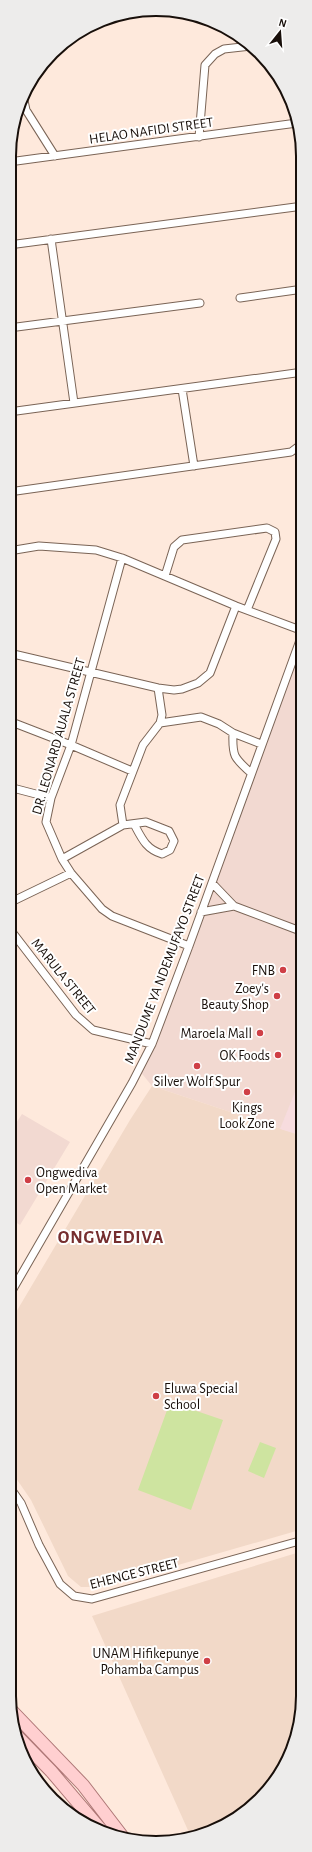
<svg xmlns="http://www.w3.org/2000/svg" width="312" height="1852" viewBox="0 0 312 1852" font-family="'Alegreya Sans',sans-serif">
	<style>
		.commercial { fill: #f2d9d1 }
		.built { fill: #f2d9c8 }
		.medical { fill: #f7dcde }
		.green { fill: #cee4a0 }
		.lines { fill: none; stroke-linecap: round; stroke-linejoin: round }
		.minor-casing { stroke: #7a6456; stroke-width: 9 }
		.primary-casing { stroke: #ae7776; stroke-width: 14 }
		.minor { stroke: #fff; stroke-width: 7 }
		.primary { stroke: #ffcfd0; stroke-width: 12 }
		.poi-dot { fill: #cf3f46; stroke: #fff; stroke-width: 1.5 }
		.labels { text-anchor: middle; stroke-width: 4; stroke-linejoin: round; paint-order: stroke }
		.street-label { font-size: 14px; fill: #180f0a; stroke: #fff }
		.poi-label { font-size: 14px; fill: #180f0a; stroke: #fff; text-anchor: end }
		.district-label { font-size: 18px; font-weight: bold; letter-spacing: 1px; fill: #752e2f; stroke: #fff }
		.rim { fill: none; stroke: #180f0a; stroke-width: 2 }
	</style>
	<rect width="100%" height="100%" fill="#fee9dc"/>
	<path class="commercial" d="M303 633V1136L152 1086 139 1070Z
		M22 1114 70 1142 20 1225 9 1218V1134Z"/>
	<path class="built" d="M152 1086 303 1136V1529L102 1587H81L68 1576 31 1500 9 1468V1324L130 1120Z
		M303 1551V1706L288 1761 253 1806 203 1835 191 1837 92 1616Z"/>
	<path class="medical" d="M303 1072V1136L280 1129Z"/>
	<path class="green" d="M170 1402 223 1420 191 1510 138 1490Z
		M260 1442 276 1448 264 1478 248 1471Z"/>
	<g class="lines">
		<g class="minor-casing">
			<path id="minor" d="M23 96 26 110 55 156
				M199 137 205 65 215 54 224 49 251 46
				M9 162 297 123
				M51 239 74 403
				M9 245 303 206
				M240 298 303 289
				M9 328 200 303
				M182 389 194 466
				M9 412 303 372
				M9 492 291 452 303 443
				M9 551 39 546 96 550 122 558 236 606 303 631
				M122 558 71 745 51 798 46 822 62 859 71 873 102 909 112 916 189 946
				M165 576 174 547 182 540 267 528 275 532 276 539 247 610
				M9 653 158 688 174 690 182 689 198 683 210 673 236 606
				M9 721 71 745 132 771
				M160 723 201 717 219 724 233 733 261 744
				M233 733C232 756 234 758 251 773
				M9 787 51 798
				M123 825 120 805 143 745 160 723 162 715 158 688
				M62 859 123 825 146 822 169 831 174 841 170 850 162 854C146 849 142 839 134 824
				M212 883 234 906 303 932
				M9 903 71 873
				M201 912 234 906
				M9 928 76 1015 93 1030 152 1044
				M9 1296 132 1083 152 1044 189 946 303 632
				M9 1486 21 1503 39 1545 60 1584 74 1596 92 1599 303 1540"/>
		</g>
		<g class="primary-casing">
			<path id="primary" d="M12 1711 83 1785 122 1836
				M17 1736 51 1771 102 1831"/>
		</g>
		<use href="#minor" class="minor"/>
		<use href="#primary" class="primary"/>
	</g>
	<g class="poi-dot">
		<circle cx="283" cy="970" r="4"/>
		<circle cx="277" cy="996" r="4"/>
		<circle cx="260" cy="1033" r="4"/>
		<circle cx="278" cy="1055" r="4"/>
		<circle cx="197" cy="1066" r="4"/>
		<circle cx="247" cy="1092" r="4"/>
		<circle cx="28" cy="1180" r="4"/>
		<circle cx="156" cy="1396" r="4"/>
		<circle cx="207" cy="1661" r="4"/>
	</g>
	<g class="labels">
		<g class="street-label">
			<text transform="translate(151 130) rotate(-8)" y="5">HELAO NAFIDI STREET</text>
			<text transform="translate(58 736) rotate(-74)" y="5">DR. LEONARD AUALA STREET</text>
			<text transform="translate(164 969) rotate(-69)" y="5">MANDUME YA NDEMUFAYO STREET</text>
			<text transform="translate(64 976) rotate(51)" y="5">MARULA STREET</text>
			<text transform="translate(134 1573) rotate(-14)" y="5">EHENGE STREET</text>
		</g>
		<g class="poi-label">
			<text x="275" y="975">FNB</text>
			<text x="269" y="993">Zoey's<tspan x="269" dy="16">Beauty Shop</tspan></text>
			<text x="252" y="1038">Maroela Mall</text>
			<text x="270" y="1060">OK Foods</text>
			<text x="197" y="1086" text-anchor="middle">Silver Wolf Spur</text>
			<text x="247" y="1112" text-anchor="middle">Kings<tspan x="247" dy="16">Look Zone</tspan></text>
			<text x="36" y="1177" text-anchor="start">Ongwediva<tspan x="36" dy="16">Open Market</tspan></text>
			<text x="164" y="1393" text-anchor="start">Eluwa Special<tspan x="164" dy="16">School</tspan></text>
			<text x="199" y="1658">UNAM Hifikepunye<tspan x="199" dy="16">Pohamba Campus</tspan></text>
		</g>
		<g class="district-label">
			<text x="111" y="1243">ONGWEDIVA</text>
		</g>
	</g>
	<path d="M0 0H312V1852H0ZM156 16H156A140 140 0 0 1 296 156V1696A140 140 0 0 1 156 1836H156A140 140 0 0 1 16 1696V156A140 140 0 0 1 156 16Z" fill="#edeceb" fill-rule="evenodd"/>
	<path class="rim" d="M156 16H156A140 140 0 0 1 296 156V1696A140 140 0 0 1 156 1836H156A140 140 0 0 1 16 1696V156A140 140 0 0 1 156 16Z"/>
	<g transform="translate(280 32) rotate(17)" stroke="#ffffff" stroke-width="3" paint-order="stroke">
	<path d="M0-3L7 15L0 10L-7 15Z" fill="#180f0a"/>
	<text y="-6" font-size="11" font-weight="bold" text-anchor="middle" fill="#180f0a">N</text>
	</g>
</svg>
